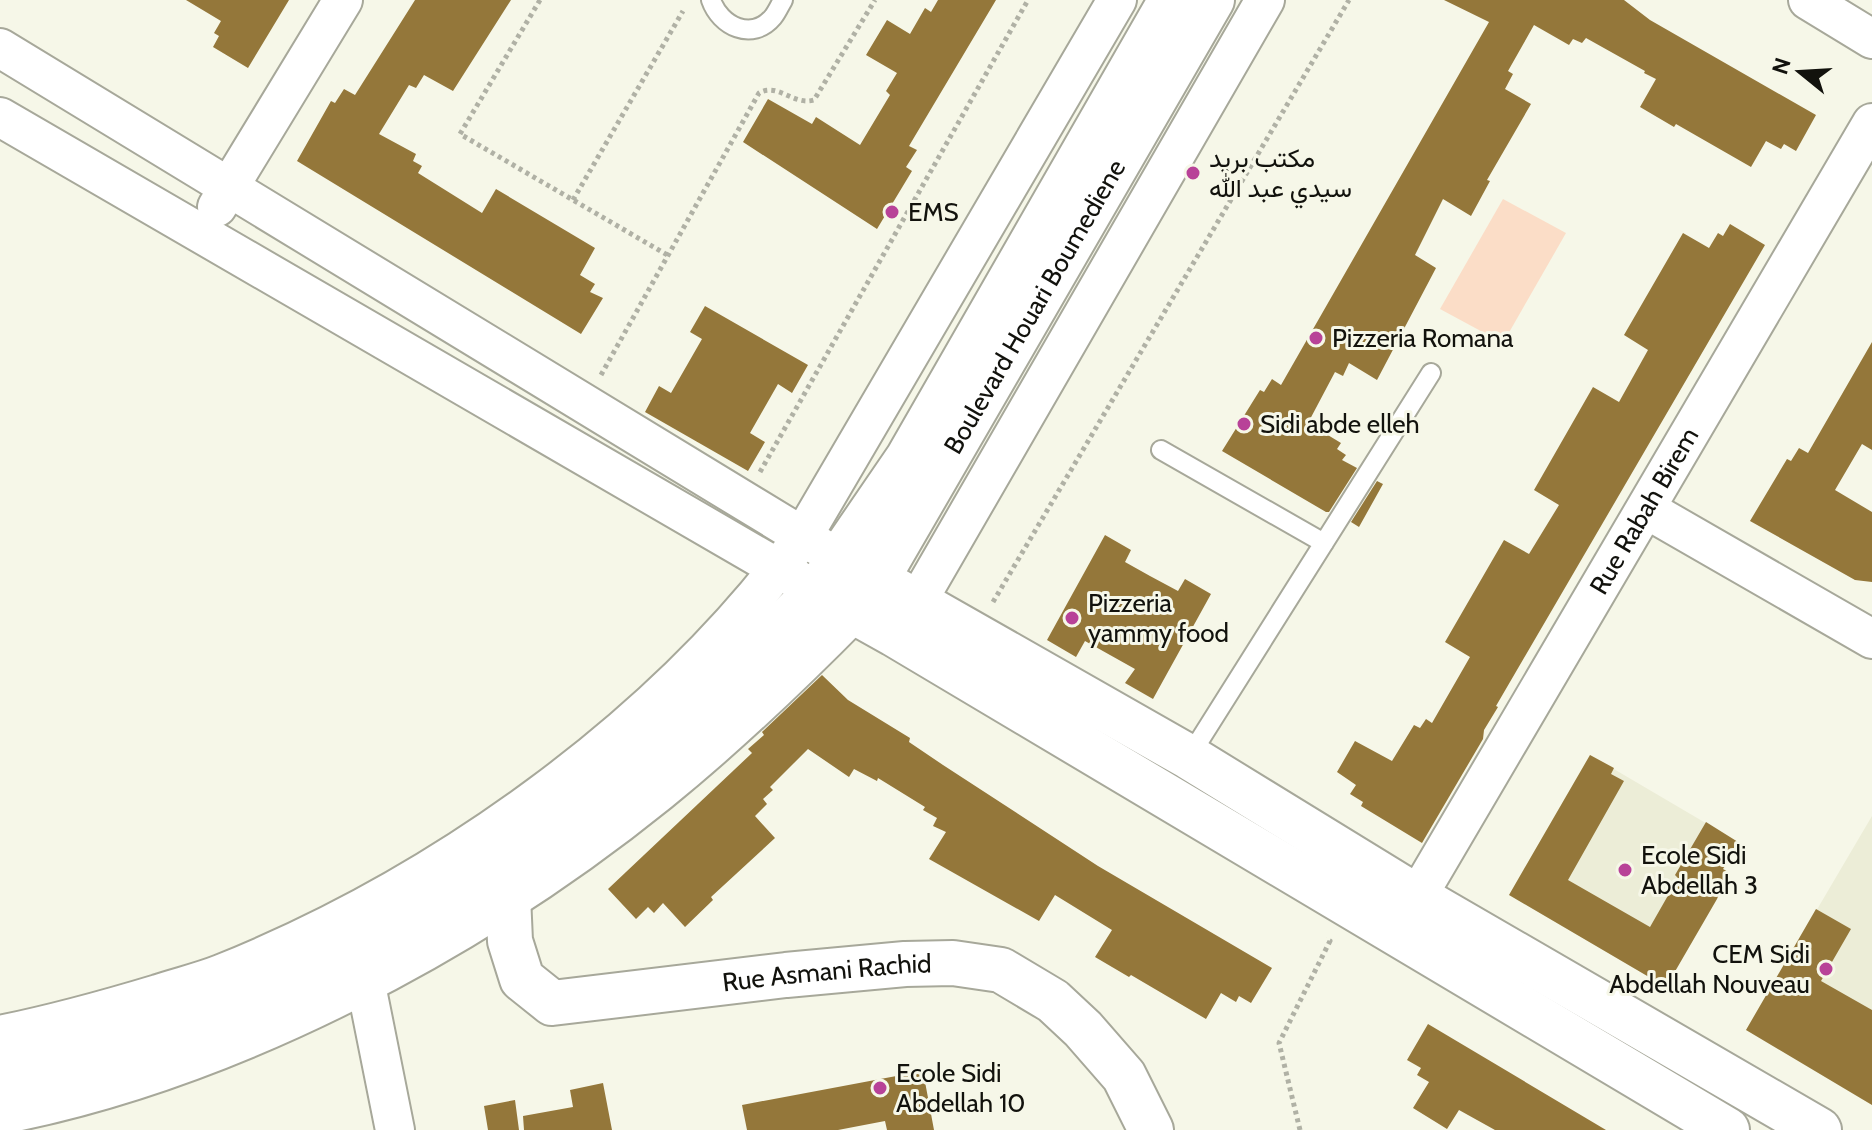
<svg xmlns="http://www.w3.org/2000/svg" width="1872" height="1130" viewBox="0 0 1872 1130" font-family="Cabin,Vazirmatn,sans-serif">
	<style>
		.built { fill: #ecedd7 }
		.green { fill: #fbddc7 }
		.building { fill: #94773a }
		.lines { fill: none; stroke-linecap: round; stroke-linejoin: round }
		.service-casing { stroke: #a7a89a; stroke-width: 22 }
		.minor-casing { stroke: #a7a89a; stroke-width: 42 }
		.tertiary-casing { stroke: #a7a89a; stroke-width: 48 }
		.secondary-casing { stroke: #a7a89a; stroke-width: 48 }
		.primary-casing { stroke: #a7a89a; stroke-width: 48 }
		.path { stroke: #b0b1a5; stroke-width: 5; stroke-dasharray: 4 4; stroke-linecap: butt }
		.service { stroke: #fff; stroke-width: 18 }
		.minor { stroke: #fff; stroke-width: 38 }
		.tertiary { stroke: #fff; stroke-width: 44 }
		.secondary { stroke: #fff; stroke-width: 44 }
		.primary { stroke: #fff; stroke-width: 44 }
		.poi-dot { fill: #b84298; stroke: #f6f7e8; stroke-width: 3 }
		.labels { text-anchor: middle; stroke-width: 6; stroke-linejoin: round; paint-order: stroke }
		.poi-label { font-size: 26px; fill: #12120d; stroke: #f6f7e8; text-anchor: start }
		.street-label { font-size: 26px; fill: #12120d; stroke: #f6f7e8 }
	</style>
	<rect width="100%" height="100%" fill="#f6f7e8"/>
	<path class="built" d="M1590 755 1738 842 1724 869 1728 872 1717 899 1666 987 1509 895Z
		M1872 816V1105L1746 1030Z"/>
	<path class="green" d="M1503 199 1566 233 1503 343 1440 309Z"/>
	<path class="building" d="M186 0H289L248 68 213 47 219 36 214 33 221 21Z
		M415 0H511L453 91 424 75 416 88 409 85 379 134 416 154 413 161 422 166 418 173 482 213 496 189 595 248 580 275 595 284 590 292 603 298 581 334 297 161 331 101 335 103 344 89 355 95Z
		M938 0H996L909 146 917 150 906 167 912 171 877 229 743 142 768 99 812 124 816 117 860 145 890 95 886 91 897 73 866 55 887 20 910 34 925 8 931 12Z
		M1444 0H1624L1650 20 1816 115 1796 151 1784 144 1781 149 1766 141 1751 167 1676 124 1674 127 1640 107 1656 79 1644 73 1645 71 1586 38 1582 43 1573 39 1569 45 1534 25 1508 71 1513 74 1505 89 1531 104 1487 180 1490 181 1471 216 1443 199 1415 255 1436 268 1377 380 1349 363 1343 376 1335 372 1308 423 1341 443 1337 449 1346 455 1342 460 1357 468 1329 512H1326L1222 451 1260 390 1264 392 1272 379 1281 385 1489 22Z
		M1730 224 1765 245 1496 706 1498 707 1484 730 1483 739 1422 843 1361 806 1363 802 1350 794 1356 785 1337 772 1355 741 1392 761 1414 725 1420 728 1426 719 1432 723 1470 657 1445 642 1504 540 1529 554 1559 505 1534 490 1593 387 1619 402 1648 350 1624 335 1683 233 1709 248 1718 233 1723 236Z
		M705 306 808 365 792 393 778 384 750 433 765 442 748 471 645 412 659 386 671 393 702 339 690 332Z
		M1872 342V450L1862 444 1835 490 1872 512V582L1855 580 1750 521 1787 459 1791 461 1799 448 1808 453Z
		M1377 481 1383 484 1359 527 1351 522Z
		M1105 535 1131 550 1125 562 1150 576 1178 591 1185 579 1211 594 1153 699 1125 683 1135 669 1085 641 1076 657 1047 640Z
		M822 675 848 700 910 738 909 742 943 765 1098 866 1272 968 1251 1003 1239 996 1236 1002 1221 993 1206 1019 1131 975 1129 977 1095 957 1112 930 1055 895 1039 921 929 859 946 832 933 826 937 818 923 810 925 807 878 778 877 781 854 769 849 777 808 749 770 787 773 790 763 799 767 804 755 816 775 838 711 897 713 900 685 927 663 903 654 913 648 907 636 919 608 889 752 753 748 749 764 735 762 732Z
		M1590 755 1614 768 1611 774 1624 781 1568 880 1650 927 1678 878 1675 875 1706 822 1738 842 1723 869 1728 872 1717 899 1666 987 1509 895Z
		M1816 909 1851 929 1821 981 1872 1010V1105L1746 1030Z
		M1428 1024 1606 1130H1495L1459 1110 1447 1129 1413 1108 1429 1082 1417 1075 1421 1068 1407 1060Z
		M923 1071 934 1130H887L885 1121 838 1130H747L742 1105Z
		M603 1083 612 1130H524L523 1116 573 1107 570 1090Z
		M515 1100 519 1130H488L484 1106Z"/>
	<g class="lines">
		<g class="service-casing">
			<path id="service" d="M711 0C720 26 752 42 773 17 777 12 780 5 783 0
				M1161 450 1324 543
				M1189 757 1431 373"/>
		</g>
		<g class="minor-casing">
			<g id="minor">
				<path d="M1808 0 1872 39"/>
				<path d="M0 48 825 550"/>
				<path d="M0 117 800 581"/>
				<path d="M217 207 343 0"/>
				<path d="M1646 509 1872 639"/>
				<path d="M917 602 1265 0"/>
				<path id="s1" d="M1417 897 1872 123"/>
				<path d="M365 980 395 1130"/>
				<path d="M0 1035C54 1024 105 1010 158 994 179 987 201 982 221 974 440 886 663 728 803 536L1117 0"/>
			</g>
		</g>
		<g class="tertiary-casing">
			<g id="tertiary">
				<path id="s2" d="M508 896 510 941 522 979 552 1003 786 975 905 964 953 963 1001 970 1053 1001 1083 1029 1124 1076 1151 1130"/>
			</g>
		</g>
		<g class="secondary-casing">
			<path id="secondary" d="M0 1075C316 1015 594 814 817 591
				M0 1112C232 1067 474 938 657 790 726 734 790 673 852 610"/>
		</g>
		<g class="primary-casing">
			<g id="primary">
				<path d="M1171 0 908 458 817 591 894 634 1727 1130"/>
				<path d="M841 559 1189 757 1417 897 1819 1130"/>
				<path id="s3" d="M859 602 877 579 1212 0"/>
			</g>
		</g>
		<path class="path" d="M540 0 460 134 669 256
			M573 200 683 11
			M601 375 759 93C778 82 793 106 814 100L875 0
			M760 472 1028 0
			M993 602 1349 0
			M1300 1130 1279 1043 1330 941 1326 939"/>
		<use href="#service" class="service"/>
		<use href="#minor" class="minor"/>
		<use href="#tertiary" class="tertiary"/>
		<use href="#secondary" class="secondary"/>
		<use href="#primary" class="primary"/>
	</g>
	<g class="poi-dot">
		<circle cx="1193" cy="173" r="8"/>
		<circle cx="892" cy="212" r="8"/>
		<circle cx="1316" cy="338" r="8"/>
		<circle cx="1244" cy="424" r="8"/>
		<circle cx="1072" cy="618" r="8"/>
		<circle cx="1625" cy="870" r="8"/>
		<circle cx="1826" cy="969" r="8"/>
		<circle cx="880" cy="1088" r="8"/>
	</g>
	<g class="labels">
		<g class="poi-label">
			<text x="1209" y="167">مكتب بريد<tspan x="1209" dy="30">سيدي عبد الله</tspan></text>
			<text x="908" y="221">EMS</text>
			<text x="1332" y="347">Pizzeria Romana</text>
			<text x="1260" y="433">Sidi abde elleh</text>
			<text x="1088" y="612">Pizzeria<tspan x="1088" dy="30">yammy food</tspan></text>
			<text x="1641" y="864">Ecole Sidi<tspan x="1641" dy="30">Abdellah 3</tspan></text>
			<text x="1810" y="963" text-anchor="end">CEM Sidi<tspan x="1810" dy="30">Abdellah Nouveau</tspan></text>
			<text x="896" y="1082">Ecole Sidi<tspan x="896" dy="30">Abdellah 10</tspan></text>
		</g>
		<g class="street-label">
			<text dy="9" stroke="none"><textPath href="#s3" startOffset="344">Boulevard Houari Boumediene</textPath></text>
			<text dy="9" stroke="none"><textPath href="#s1" startOffset="448">Rue Rabah Birem</textPath></text>
			<text dy="9" stroke="none"><textPath href="#s2" startOffset="400">Rue Asmani Rachid</textPath></text>
		</g>
	</g>
	<g transform="translate(1800 72) rotate(288)" stroke="#f6f7e8" stroke-width="6" paint-order="stroke">
	<path d="M0-6L14 30L0 20L-14 30Z" fill="#12120d"/>
	<text y="-12" font-size="22" font-weight="bold" text-anchor="middle" fill="#12120d">N</text>
	</g>
</svg>
